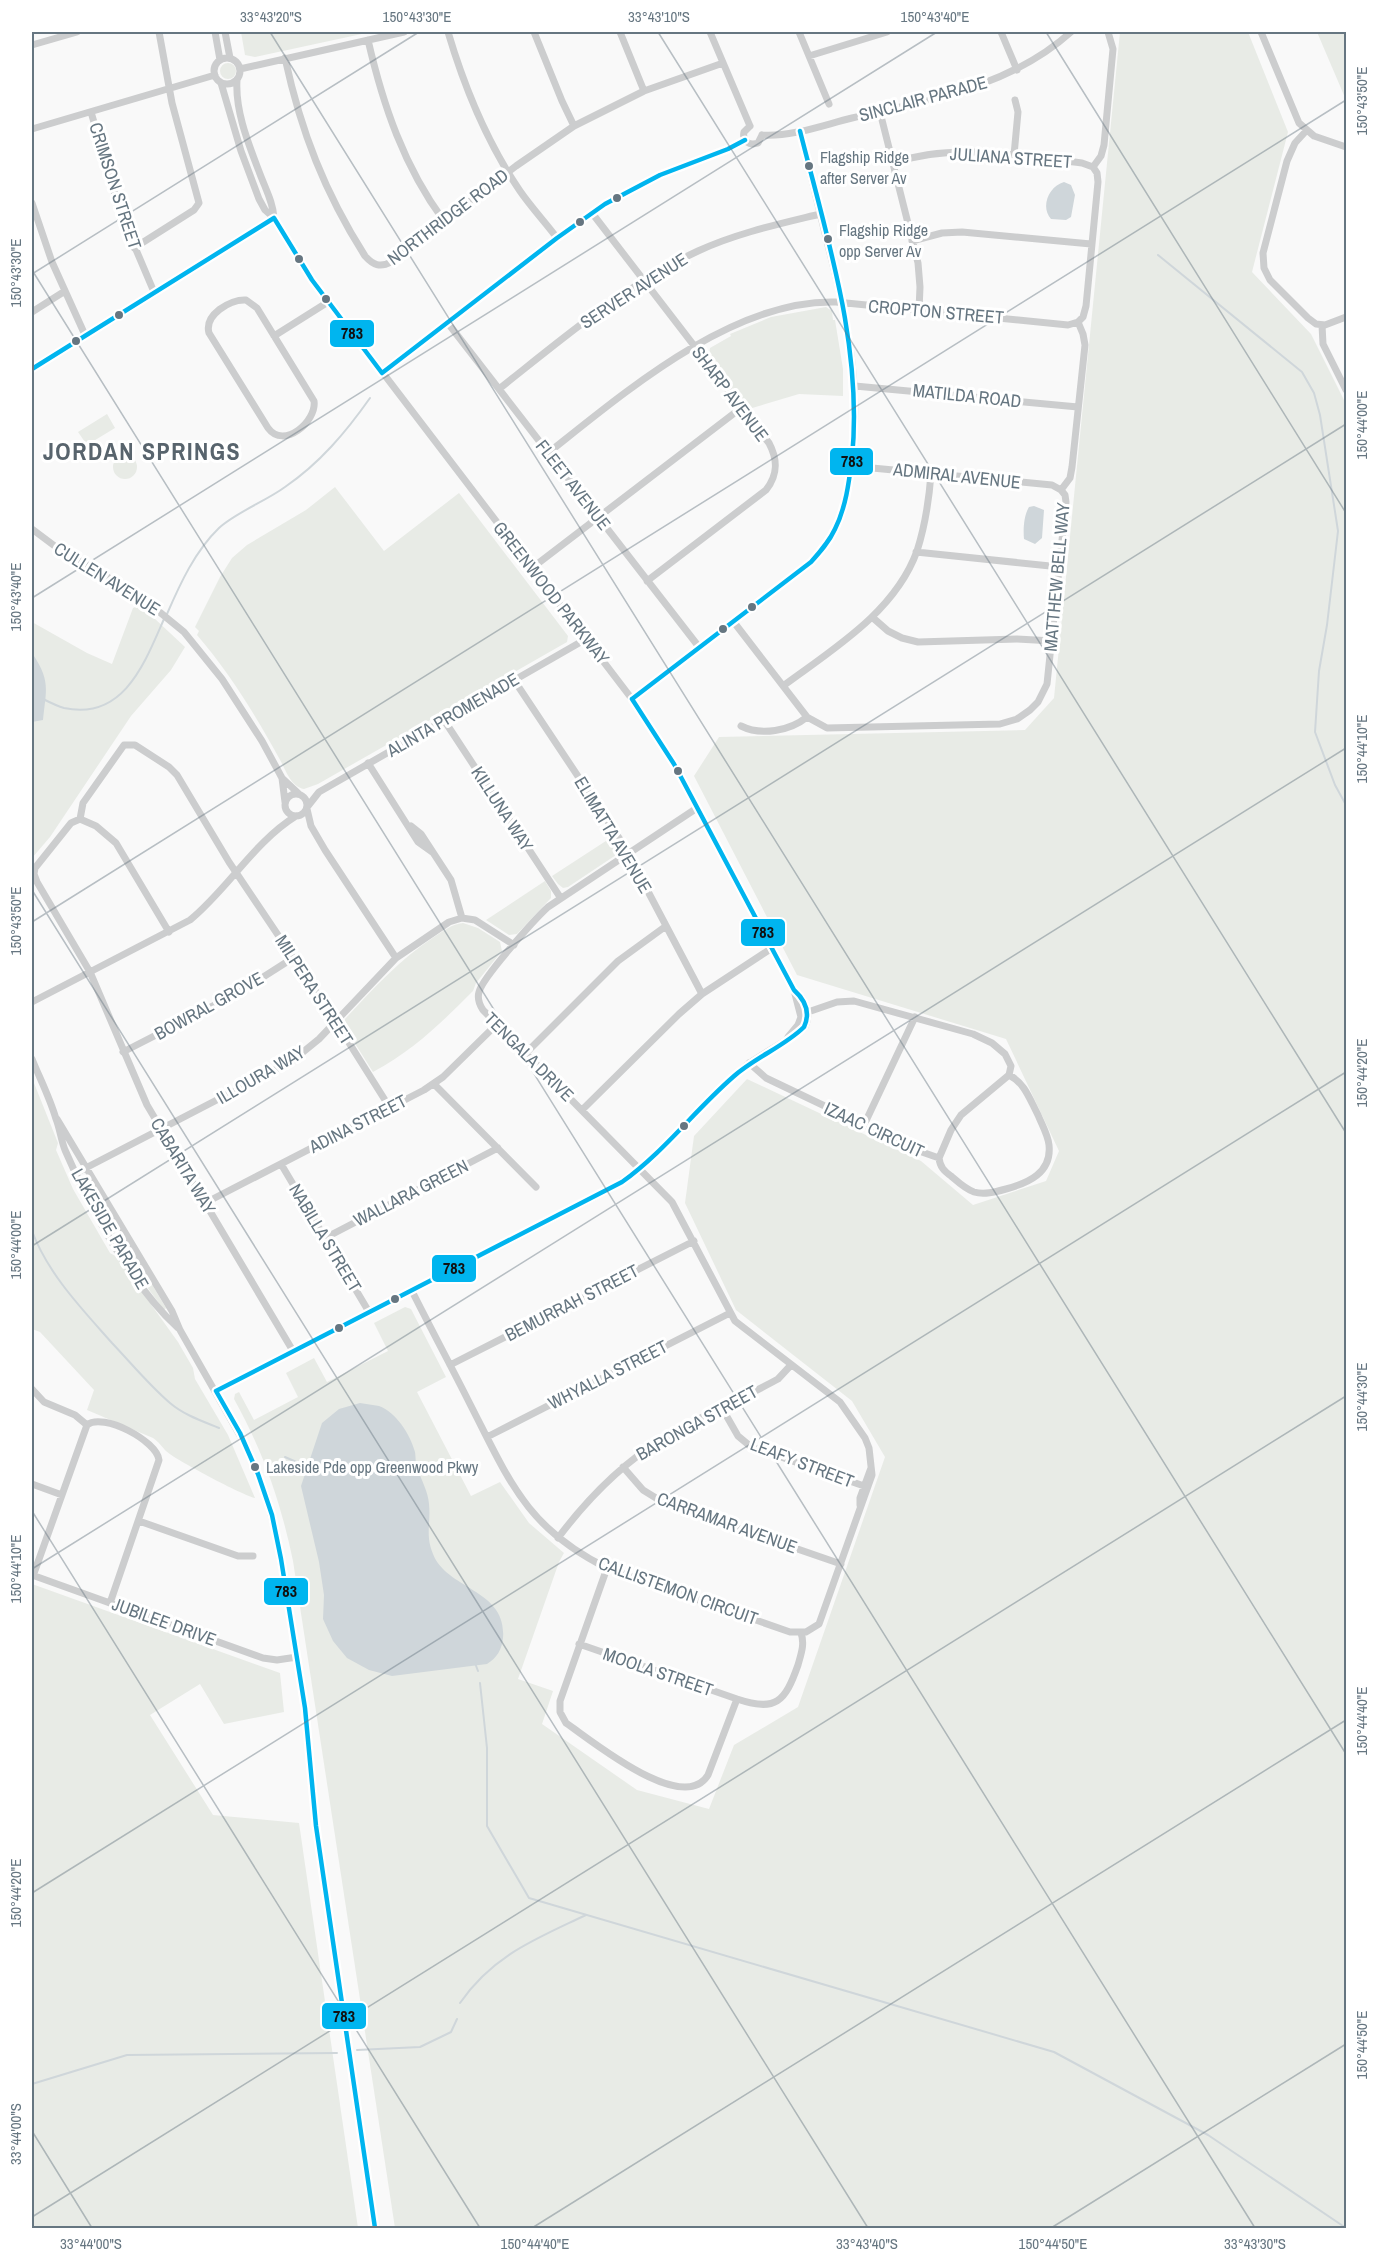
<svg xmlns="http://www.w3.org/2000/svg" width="1378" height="2260" viewBox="0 0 1378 2260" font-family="'Archivo Narrow',sans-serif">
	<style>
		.green { fill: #e8ebe6 }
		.water { fill: #cfd6da }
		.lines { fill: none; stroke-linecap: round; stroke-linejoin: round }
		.stream { stroke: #cfd6da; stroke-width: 2 }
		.minor { stroke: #cccdce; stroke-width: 7 }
		.bus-1-casing { stroke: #fff; stroke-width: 9 }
		.bus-1 { stroke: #00b5ef; stroke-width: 4.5 }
		.ticks { fill: none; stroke: #667681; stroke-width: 1.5; stroke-opacity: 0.45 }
		.bus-dot { fill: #667681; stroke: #fff; stroke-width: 2 }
		.labels { text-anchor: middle; stroke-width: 6; stroke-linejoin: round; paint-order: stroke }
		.bus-label { font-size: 16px; fill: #667681; stroke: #fff; text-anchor: start }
		.street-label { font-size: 18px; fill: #667681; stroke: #fff }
		.district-label { font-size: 24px; font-weight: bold; letter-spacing: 1.5px; fill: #58646d; stroke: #fff }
		.line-badge { stroke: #fff; stroke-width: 2 }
		.pale-badge-label { font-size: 16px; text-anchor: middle; font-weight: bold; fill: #111 }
		.neatline { fill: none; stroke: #667681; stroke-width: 2 }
		.ticks-label { font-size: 15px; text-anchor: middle; fill: #667681 }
	</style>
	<rect width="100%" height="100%" fill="#f9f9f9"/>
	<path class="green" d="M241 32H371L255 57 245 55Z
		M1120 32H1248L1288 132 1252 272 1311 334 1346 404V2228H395L293 1561C281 1503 263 1451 234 1399L235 1394 239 1392 254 1420 298 1397 286 1373 314 1358 327 1382 388 1351 374 1323 405 1307 411 1309 446 1377 417 1392 471 1496 500 1482 529 1523 564 1553 559 1562 518 1679 553 1691 542 1724 637 1790 709 1809 734 1745 798 1707 885 1457 852 1401 736 1310 685 1203 694 1136 747 1079 921 1161 973 1205 1046 1181 1059 1151 1006 1039 797 975 694 776 719 737 1025 730 1054 698Z
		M1317 32H1346V100Z
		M220 71a8 8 0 1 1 16 0a8 8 0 1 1-16 0Z
		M826 307 832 311 833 320H835L843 369V396L799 394 749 409 723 377 726 375 709 354 710 348 731 336 730 334 771 317Z
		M107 414 115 428 87 445 78 432Z
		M113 467a12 12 0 1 1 24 0a12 12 0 1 1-24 0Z
		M335 487 384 551 459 493 568 636 567 642 318 784 304 789C290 786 286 770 279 758 256 716 229 672 197 635L199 631 195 627 220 577 232 558 247 545 306 510Z
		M138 606 154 618 185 647 171 670 131 716 50 837 32 858V622L87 653 112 664 133 608Z
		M612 837 619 848 616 855 568 887 563 888 558 884 552 876Z
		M545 881 551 891V898L517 934 509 935 486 920Z
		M463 923 478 928 500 942 502 951 476 983 473 991C440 1024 415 1049 373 1072L344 1026 345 1019C373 989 399 960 434 937 443 931 452 924 463 923Z
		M32 1078 58 1143 56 1150 73 1189 110 1253 117 1257 178 1342 193 1368 195 1379 228 1435 255 1498C244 1496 174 1459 166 1451 162 1447 159 1442 153 1438L87 1410 94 1390 40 1332 32 1329 34 1320 32 1316Z
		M98 1194 120 1230 113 1234 99 1211 95 1195Z
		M122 1234 166 1308 164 1310 147 1287 115 1238Z
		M32 1584 280 1673 284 1712 224 1724 200 1684 150 1715 213 1815 299 1823 358 2228H32Z"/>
	<path class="water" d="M1064 182 1071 185 1075 195 1071 217 1066 220 1051 219C1040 207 1049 186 1064 182Z
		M1034 506 1044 510 1042 538 1035 544 1024 539C1023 529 1024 515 1029 507Z
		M32 653C51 681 46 689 43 720L32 722Z
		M360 1403C366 1404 373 1405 379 1406 396 1412 410 1434 415 1452 416 1458 415 1464 418 1470 422 1482 428 1491 429 1504 431 1523 425 1535 433 1554 447 1590 507 1589 503 1638 502 1649 497 1658 487 1664L392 1676 369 1670 347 1658 333 1641 323 1619 324 1595 319 1562 301 1486 322 1423 339 1409Z"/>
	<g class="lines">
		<path class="stream" d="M1158 255 1302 372 1314 393 1320 415 1338 531 1327 625 1319 671 1315 732 1335 785 1346 805
			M167 614C180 584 195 551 219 528 235 513 266 501 285 487 320 463 346 432 370 398
			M43 699C49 702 57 706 64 708 124 721 145 662 164 619
			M32 1231C48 1274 82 1309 112 1343 131 1363 149 1385 170 1403 184 1415 202 1421 219 1428
			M285 1457 310 1468
			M475 1663 478 1671
			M480 1683 487 1748V1826L529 1898 1054 2052 1208 2135 1346 2228
			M460 2003C493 1955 536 1939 586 1915
			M357 2050 420 2047 451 2032 457 2019
			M32 2084 127 2055 337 2053"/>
		<path class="minor" d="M215 32 220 60
			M225 32 230 58
			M448 32C464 86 488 144 520 191 531 207 545 222 557 238
			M534 32 562 101 574 126
			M620 32 644 91
			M710 32 750 126
			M799 32 829 104
			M1001 32 1017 70
			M1261 32 1299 123 1314 136 1346 147
			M368 40C383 105 404 167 444 221
			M32 45 77 32
			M809 56 887 32
			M214 71a13 13 0 1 1 26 0a13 13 0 1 1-26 0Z
			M285 58C301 132 325 193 365 256 373 265 380 268 391 262L516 166 574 126 644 91 723 63
			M240 69 404 32
			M237 80C235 112 249 145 260 174 266 190 273 202 274 218
			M221 83 241 151 259 199 265 210 274 218 312 280 632 699 674 764 794 990 801 1017 798 1025 788 1037
			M91 112 120 212 154 292
			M880 112 918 263 920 287 919 310
			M750 126 744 132C742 141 749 146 758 143L762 135
			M32 129 215 75
			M1306 131 1295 143 1287 161 1263 253 1264 268 1270 280 1308 318 1316 324 1325 325 1346 317
			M762 135C792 137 823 125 852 118 929 100 1010 87 1071 32
			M1014 155 1018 112 1015 100
			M893 163C954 142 1020 156 1082 163L1093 167
			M32 203 52 262 85 335
			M592 213 769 443C778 460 778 475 766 490L647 581
			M912 241 942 233 962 232 1091 244
			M134 248 194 210 199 203 172 103 159 32
			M246 300 257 308 314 401C317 421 284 450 268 428L209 333C204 315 230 299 246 300Z
			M32 312 65 291
			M447 322 699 647
			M1322 325 1323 344 1346 390
			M274 336 328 302
			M32 369 274 218
			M382 373 557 238 605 204 660 175 728 149 745 140
			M855 386 1078 407
			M499 389C562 339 625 285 698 251 737 233 779 224 820 214
			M548 453C625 392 733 299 836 302L1068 325 1078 322
			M851 466 1052 485 1061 490
			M32 529 56 547 140 596 184 632 222 679 262 741 282 778 298 793
			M916 552 1060 567
			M532 568 741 408
			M872 617 888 631 902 638 918 642 1017 639 1053 641
			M733 621 807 717 827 728 1000 724 1017 719 1030 710 1038 702 1047 684 1066 502 1065 495 1061 490 1070 478 1072 467 1085 345 1083 334 1078 322 1083 317 1086 306 1098 182 1097 173 1093 167 1101 156 1104 145 1113 49 1108 32
			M514 680 623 844 702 994
			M783 686C833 649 895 612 917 551 925 526 929 500 931 474
			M632 699 811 562C840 533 846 507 851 467 863 380 845 312 824 229 816 196 808 163 800 131
			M444 720 560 897
			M741 726C761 736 790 731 807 717
			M368 763 418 842 432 852
			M282 778 285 802
			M285 805a11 11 0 1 1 22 0a11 11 0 1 1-22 0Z
			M308 806 319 792 586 639
			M307 809 311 826 325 850 396 958
			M80 819 83 803 124 745H135L169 767 177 775 229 862 329 1011 390 1108
			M411 826 421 834 451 880 462 918
			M169 932 116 843 96 826 80 819 71 823 35 868 34 874 37 882 90 972 147 1105 293 1351
			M32 1002 190 920C228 889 254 842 296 816
			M123 1052 238 993 293 958
			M526 1053 618 961 666 926
			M32 1059C40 1079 50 1098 56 1119 60 1129 61 1140 65 1150 90 1208 131 1285 178 1328
			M749 1063 766 1078 919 1151 939 1158C940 1167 944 1171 951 1176 958 1182 965 1189 974 1192 984 1195 995 1192 1006 1189 1028 1183 1052 1173 1049 1145 1048 1135 1042 1125 1038 1115 1030 1100 1025 1083 1009 1075L1011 1066 1005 1054 992 1043 973 1034 854 1001 837 1002 808 1012
			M434 1084 536 1187
			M582 1110 679 1014 702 994 772 948
			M57 1119 172 1311 180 1330 246 1446 266 1495 277 1538 305 1708 316 1826 375 2228
			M864 1125 915 1017
			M939 1158 951 1130 961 1115 1009 1075
			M281 1164 369 1312
			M76 1173 292 1061 319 1039 396 958 449 922 462 918 475 920 514 945
			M205 1203 424 1090 443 1077 497 1024
			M325 1238 498 1148
			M412 1291C431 1329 451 1366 470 1404 509 1480 526 1528 607 1568L790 1632H806L819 1624 872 1475 869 1448 865 1438 840 1402 735 1321 672 1202 483 1010C479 1004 477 999 479 992 482 978 535 919 548 907L697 808
			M450 1365 694 1241
			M32 1389 44 1402 75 1415 87 1425
			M216 1391 610 1189C664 1156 699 1103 747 1065 758 1056 801 1033 805 1027 812 1013 805 999 794 990
			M722 1408 738 1436 750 1446 864 1486
			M487 1437 730 1313
			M623 1467 643 1490 664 1503 841 1564
			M32 1484 62 1495
			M860 1505V1498L871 1468
			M139 1521 238 1556H253
			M558 1538C588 1498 621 1464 664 1438 700 1416 740 1400 778 1379L791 1365
			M607 1568 560 1701V1712L566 1723C591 1740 683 1816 708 1775L737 1699C776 1712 785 1702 798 1665 801 1654 805 1644 801 1633
			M32 1575 263 1658 277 1660 297 1657
			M33 1576 87 1425C103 1412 157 1441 159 1460L110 1603
			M579 1644 737 1699"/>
		<g class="bus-1-casing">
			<path id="bus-1" d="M274 218 312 280 382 373
				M32 369 274 218
				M382 373 557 238 605 204 660 175 728 149 745 140
				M632 699 811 562C820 552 829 542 835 529 846 507 849 482 852 458 863 347 827 238 800 131
				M216 1391 622 1182C664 1152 694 1111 733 1077 754 1058 785 1046 804 1027 811 1012 805 1000 794 990L674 764 632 699
				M216 1391 240 1433 258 1474 272 1515 281 1559 305 1708 316 1826 375 2228"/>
		</g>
		<use href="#bus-1" class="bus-1"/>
	</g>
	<path class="ticks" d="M270 32 1346 1754M658 32 1346 1133M1046 32 1346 513M32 270 1255 2228M32 274 419 32M32 598 937 32M32 890 868 2228M32 922 1346 100M32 1246 1346 424M32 1511 480 2228M32 1569 1346 748M32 1893 1346 1072M32 2131 92 2228M32 2217 1346 1396M532 2228 1346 1720M1051 2228 1346 2044"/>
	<g class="bus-dot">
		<circle cx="809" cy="166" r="5"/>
		<circle cx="617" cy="198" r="5"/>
		<circle cx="580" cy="222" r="5"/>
		<circle cx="828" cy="239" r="5"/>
		<circle cx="299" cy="259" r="5"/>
		<circle cx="326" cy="299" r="5"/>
		<circle cx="119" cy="315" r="5"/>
		<circle cx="76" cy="341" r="5"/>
		<circle cx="752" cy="607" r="5"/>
		<circle cx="723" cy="629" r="5"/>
		<circle cx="678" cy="771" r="5"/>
		<circle cx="684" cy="1126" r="5"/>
		<circle cx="395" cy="1299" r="5"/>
		<circle cx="339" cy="1328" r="5"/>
		<circle cx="255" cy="1467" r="5"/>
	</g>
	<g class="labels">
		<g class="bus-label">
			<text x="820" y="163">Flagship Ridge<tspan x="820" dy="21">after Server Av</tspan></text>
			<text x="839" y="236">Flagship Ridge<tspan x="839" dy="21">opp Server Av</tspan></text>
			<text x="266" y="1473">Lakeside Pde opp Greenwood Pkwy</text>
		</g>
		<g class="street-label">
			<text transform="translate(923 99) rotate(-15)" y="6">SINCLAIR PARADE</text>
			<text transform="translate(1011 158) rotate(4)" y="6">JULIANA STREET</text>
			<text transform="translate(115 186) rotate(72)" y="6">CRIMSON STREET</text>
			<text transform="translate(448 217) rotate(-37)" y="6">NORTHRIDGE ROAD</text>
			<text transform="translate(634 291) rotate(-33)" y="6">SERVER AVENUE</text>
			<text transform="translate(936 312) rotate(5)" y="6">CROPTON STREET</text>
			<text transform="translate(730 394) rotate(53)" y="6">SHARP AVENUE</text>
			<text transform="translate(967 396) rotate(6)" y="6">MATILDA ROAD</text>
			<text transform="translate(957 476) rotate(6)" y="6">ADMIRAL AVENUE</text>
			<text transform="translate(573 485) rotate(52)" y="6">FLEET AVENUE</text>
			<text transform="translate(1057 577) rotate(-85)" y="6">MATTHEW BELL WAY</text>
			<text transform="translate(107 579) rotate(32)" y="6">CULLEN AVENUE</text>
			<text transform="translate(551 593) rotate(52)" y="6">GREENWOOD PARKWAY</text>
			<text transform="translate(453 715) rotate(-30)" y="6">ALINTA PROMENADE</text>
			<text transform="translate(502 809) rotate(57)" y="6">KILLUNA WAY</text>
			<text transform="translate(613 835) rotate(59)" y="6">ELIMATTA AVENUE</text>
			<text transform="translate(314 990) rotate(57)" y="6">MILPERA STREET</text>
			<text transform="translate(209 1006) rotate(-29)" y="6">BOWRAL GROVE</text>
			<text transform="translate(529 1057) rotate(45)" y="6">TENGALA DRIVE</text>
			<text transform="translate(261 1075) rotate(-30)" y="6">ILLOURA WAY</text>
			<text transform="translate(358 1124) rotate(-27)" y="6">ADINA STREET</text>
			<text transform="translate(874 1130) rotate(25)" y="6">IZAAC CIRCUIT</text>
			<text transform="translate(183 1166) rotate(59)" y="6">CABARITA WAY</text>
			<text transform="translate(411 1193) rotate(-27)" y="6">WALLARA GREEN</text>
			<text transform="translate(110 1229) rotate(60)" y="6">LAKESIDE PARADE</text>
			<text transform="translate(325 1238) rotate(59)" y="6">NABILLA STREET</text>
			<text transform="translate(572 1303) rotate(-27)" y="6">BEMURRAH STREET</text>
			<text transform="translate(608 1375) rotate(-27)" y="6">WHYALLA STREET</text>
			<text transform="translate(697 1423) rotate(-29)" y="6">BARONGA STREET</text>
			<text transform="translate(802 1463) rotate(21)" y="6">LEAFY STREET</text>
			<text transform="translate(727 1523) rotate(20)" y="6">CARRAMAR AVENUE</text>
			<text transform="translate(678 1591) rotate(20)" y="6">CALLISTEMON CIRCUIT</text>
			<text transform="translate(164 1622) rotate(20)" y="6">JUBILEE DRIVE</text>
			<text transform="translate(658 1672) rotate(19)" y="6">MOOLA STREET</text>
		</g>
		<g class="district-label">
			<text x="142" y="460">JORDAN SPRINGS</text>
		</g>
	</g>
	<g class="line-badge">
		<rect x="329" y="319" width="46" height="29" rx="6" fill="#00b5ef"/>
		<rect x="829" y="447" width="45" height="29" rx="6" fill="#00b5ef"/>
		<rect x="740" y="918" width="46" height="29" rx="6" fill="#00b5ef"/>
		<rect x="431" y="1254" width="46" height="29" rx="6" fill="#00b5ef"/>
		<rect x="263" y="1577" width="46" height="29" rx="6" fill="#00b5ef"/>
		<rect x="321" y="2002" width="46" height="28" rx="6" fill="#00b5ef"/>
	</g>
	<g class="pale-badge-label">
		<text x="352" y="339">783</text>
		<text x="852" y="467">783</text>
		<text x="763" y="938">783</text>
		<text x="454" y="1274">783</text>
		<text x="286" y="1597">783</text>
		<text x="344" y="2022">783</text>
	</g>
	<rect width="1378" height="2260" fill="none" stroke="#ffffff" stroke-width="66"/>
	<rect x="33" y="33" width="1312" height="2194" class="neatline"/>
	<g class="ticks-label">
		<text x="271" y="22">33°43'20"S</text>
		<text x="417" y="22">150°43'30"E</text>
		<text x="659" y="22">33°43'10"S</text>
		<text x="935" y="22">150°43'40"E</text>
		<text transform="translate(1362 101) rotate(-90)" y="5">150°43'50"E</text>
		<text transform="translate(16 273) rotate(-90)" y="5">150°43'30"E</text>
		<text transform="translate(1362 425) rotate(-90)" y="5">150°44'00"E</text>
		<text transform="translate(16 597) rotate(-90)" y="5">150°43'40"E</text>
		<text transform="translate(1362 749) rotate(-90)" y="5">150°44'10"E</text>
		<text transform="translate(16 921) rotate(-90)" y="5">150°43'50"E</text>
		<text transform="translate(1362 1073) rotate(-90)" y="5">150°44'20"E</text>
		<text transform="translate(16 1245) rotate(-90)" y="5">150°44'00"E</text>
		<text transform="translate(1362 1397) rotate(-90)" y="5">150°44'30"E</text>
		<text transform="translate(16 1569) rotate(-90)" y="5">150°44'10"E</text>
		<text transform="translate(1362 1721) rotate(-90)" y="5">150°44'40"E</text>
		<text transform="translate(16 1893) rotate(-90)" y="5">150°44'20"E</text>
		<text transform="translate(1362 2045) rotate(-90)" y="5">150°44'50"E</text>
		<text transform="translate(16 2134) rotate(-90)" y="5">33°44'00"S</text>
		<text x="91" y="2249">33°44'00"S</text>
		<text x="535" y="2249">150°44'40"E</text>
		<text x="867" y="2249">33°43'40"S</text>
		<text x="1053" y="2249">150°44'50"E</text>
		<text x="1255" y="2249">33°43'30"S</text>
	</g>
</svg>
